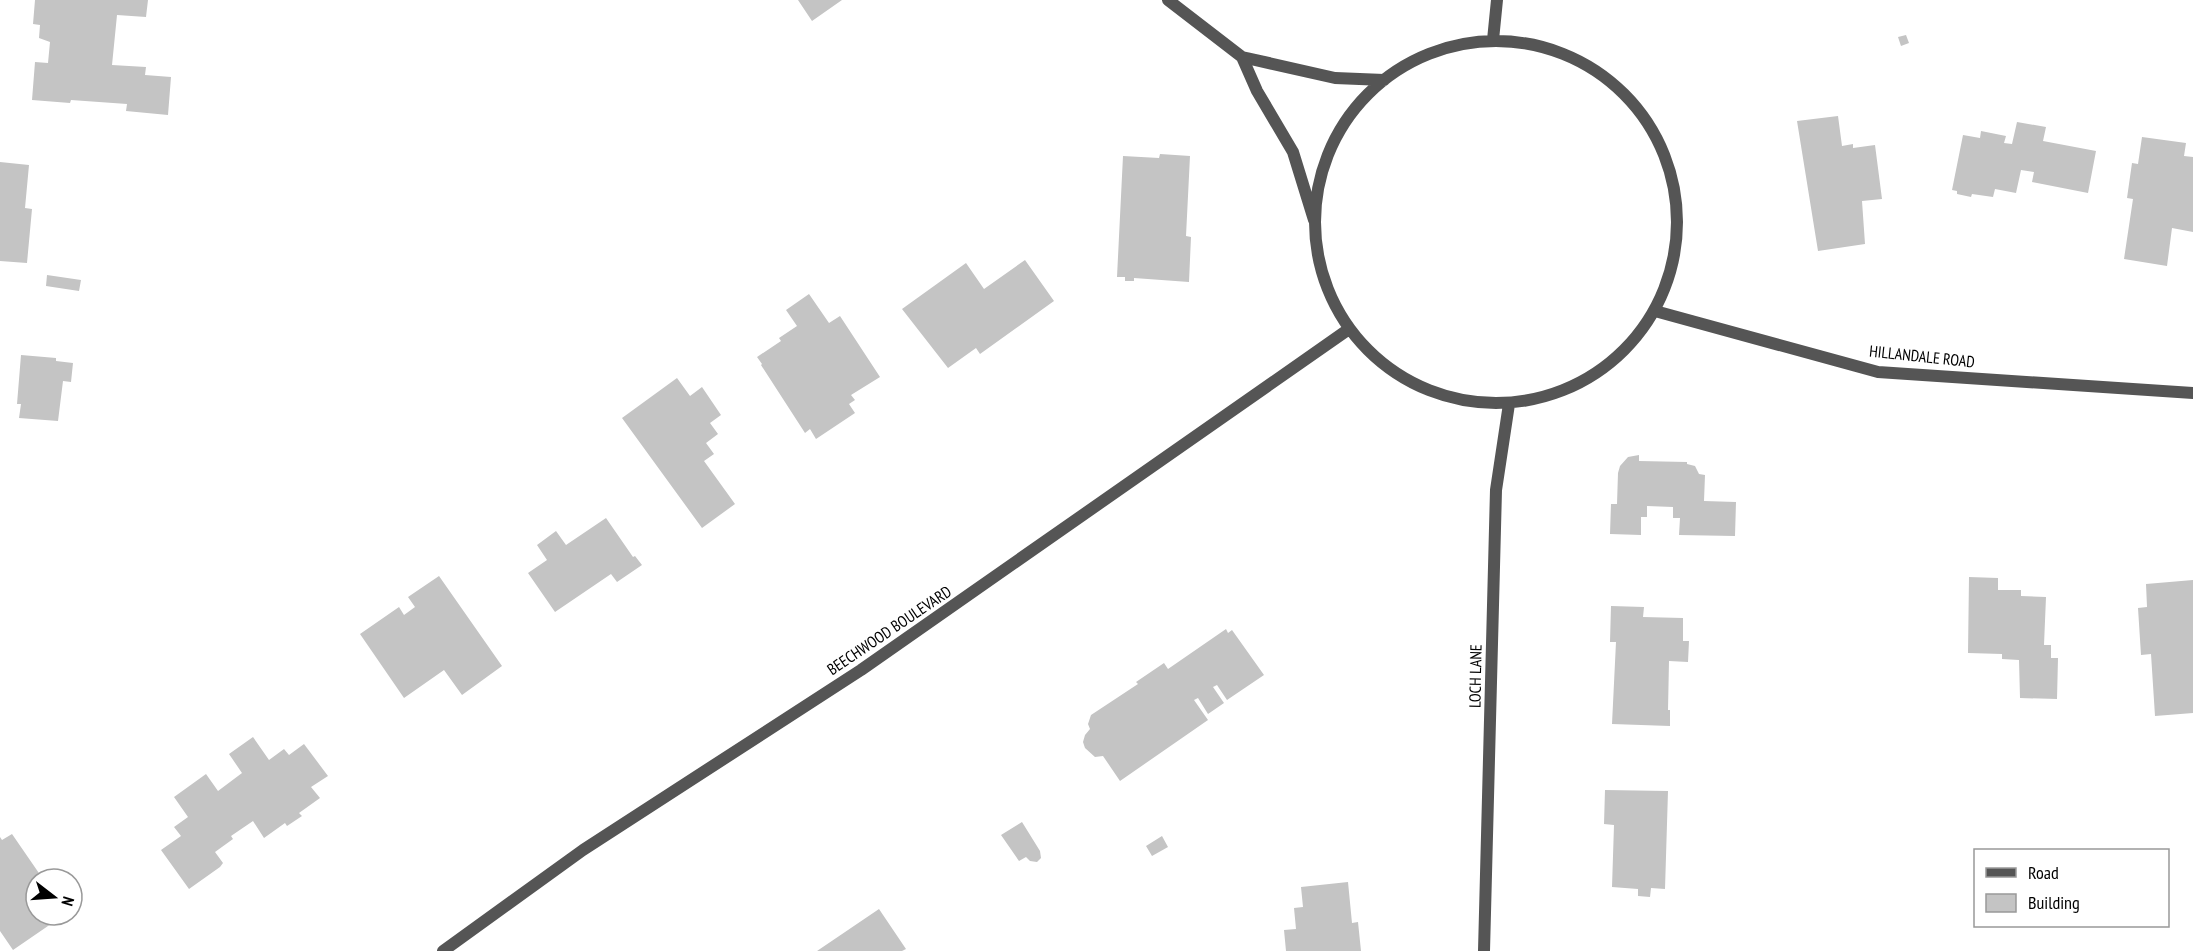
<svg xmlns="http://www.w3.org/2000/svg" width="2193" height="951" viewBox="0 0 2193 951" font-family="'PT Sans Narrow',sans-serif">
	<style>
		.building { fill: #c4c4c4 }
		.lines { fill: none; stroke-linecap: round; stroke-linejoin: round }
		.street { stroke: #555; stroke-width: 12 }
		.labels { text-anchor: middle; stroke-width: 4.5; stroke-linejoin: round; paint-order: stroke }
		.street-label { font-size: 16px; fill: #000; stroke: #fff }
	</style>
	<rect width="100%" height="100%" fill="#fff"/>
	<path class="building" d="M35 0H148L146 17 117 15 112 65 146 67 145 75 171 77 168 115 126 111 127 104 71 100 70 103 32 100 35 62 48 63 50 42 39 38 40 25 33 24Z
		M798 0H842L812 21Z
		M1906 35 1909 43 1901 46 1898 37Z
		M1838 116 1842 146 1853 144V148L1875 145 1882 199 1862 201 1865 244 1818 251 1797 121Z
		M2017 122 2046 127 2043 141 2096 151 2088 193 2032 182 2034 172 2021 170 2016 193 1995 189 1993 197 1972 194 1971 197 1957 194V191L1952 190 1963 135 1980 138 1981 131 2006 136 2004 143 2012 144Z
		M2142 137 2186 143 2184 156 2193 157V232L2172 228 2167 266 2124 259 2133 199 2127 198 2132 163 2138 164Z
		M1160 154 1190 156 1186 236 1191 237 1189 282 1134 278V281H1125V277H1117L1123 156 1159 158Z
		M0 162 29 165 25 208 32 209 27 263 0 261Z
		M1025 260 1054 301 980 354 976 348 948 368 902 309 966 263 984 289Z
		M47 275 81 280 79 291 46 286Z
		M809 294 829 323 840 316 880 377 851 395 855 400 849 404 855 413 816 439 810 429 805 433 761 365 762 364 757 357 781 341 779 338 797 326 786 310Z
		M21 355 56 358V361L73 363 71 382 63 381 58 421 19 418 21 404H17Z
		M677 378 690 396 702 387 721 415 710 423 718 434 706 443 714 454 704 461 735 504 702 528 622 418Z
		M1639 455V461L1687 462V464L1695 466 1699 474 1705 475 1704 501 1736 502 1735 536 1679 535 1680 518H1673V507L1647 506V517H1641V535L1610 534 1611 504H1617L1618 473 1620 466 1628 457Z
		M606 518 633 557 635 556 642 565 617 582 611 574 555 612 528 573 547 560 537 545 556 531 566 545Z
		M439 576 502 666 462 695 444 670 404 698 360 634 399 607 404 615 415 607 408 597Z
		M1969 577 1998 578V590H2021V596L2046 597 2044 645H2051V658H2058L2057 699 2020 698 2019 660 2002 659V654L1968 653Z
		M2193 580V713L2155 716 2151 654 2141 655 2138 608 2147 607 2146 584Z
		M1611 606 1644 607 1643 617 1683 618V641H1689L1688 662 1669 661 1668 710H1670V726L1612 724 1616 642H1610Z
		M1226 629 1228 633 1232 630 1264 675 1227 700 1217 685 1213 687 1224 703 1208 714 1198 698 1194 700 1208 720 1120 781 1103 756 1095 757 1085 748 1083 742 1085 735 1090 729 1088 724 1091 715 1138 684 1136 682 1164 663 1168 669Z
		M253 737 269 760 284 749 289 755 304 744 328 776 311 787 320 798 299 813 302 816 287 826 285 823 264 838 253 821 231 836 233 839 215 852 223 863 220 867 189 889 161 850 181 836 174 827 188 817 174 797 206 774 218 791 242 773 229 754Z
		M1605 790 1668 791 1665 889 1651 888 1650 897 1638 896V889L1612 887 1614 825 1604 824Z
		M1022 822 1040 851 1041 858 1037 862 1030 861 1026 857 1019 861 1001 835Z
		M12 834 43 879H36V915H64L13 950 0 931V837L2 840Z
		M1162 836 1168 847 1152 856 1146 846Z
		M1348 882 1352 923 1358 922 1361 951H1286L1284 930 1296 929 1294 908 1303 907 1301 887Z
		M879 909 906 949 902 951H817Z"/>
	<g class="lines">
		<path class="street" d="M1168 0 1242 57 1335 78 1384 80
			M1493 40 1497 0
			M1315 222a181 181 0 1 1 362 0a181 181 0 1 1-362 0Z
			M1242 57 1257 91 1293 152 1314 220
			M1655 311 1878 372 2193 393
			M443 951 583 850 861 670 1349 329
			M1484 951 1496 490 1509 404"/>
	</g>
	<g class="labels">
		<g class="street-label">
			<text transform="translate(1922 356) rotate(6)" y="6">HILLANDALE ROAD</text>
			<text transform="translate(889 630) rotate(-34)" y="6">BEECHWOOD BOULEVARD</text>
			<text transform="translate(1475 676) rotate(-89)" y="6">LOCH LANE</text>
		</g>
	</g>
	<rect x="1974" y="849" width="195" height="78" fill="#ffffff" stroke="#999999" stroke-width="1.5"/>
	<rect x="1986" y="868" width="30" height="9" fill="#555555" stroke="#999999" stroke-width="1.5"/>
	<text x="2028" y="879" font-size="18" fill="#000000">Road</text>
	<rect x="1986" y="894" width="30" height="18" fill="#c4c4c4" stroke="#999999" stroke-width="1.5"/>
	<text x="2028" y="909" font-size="18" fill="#000000">Building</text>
	<g transform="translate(54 897) rotate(107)"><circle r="28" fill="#ffffff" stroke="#999999" stroke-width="1.5"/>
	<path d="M0-4.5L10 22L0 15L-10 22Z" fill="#000000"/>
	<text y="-9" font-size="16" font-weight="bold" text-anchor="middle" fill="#000000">N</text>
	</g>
</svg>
